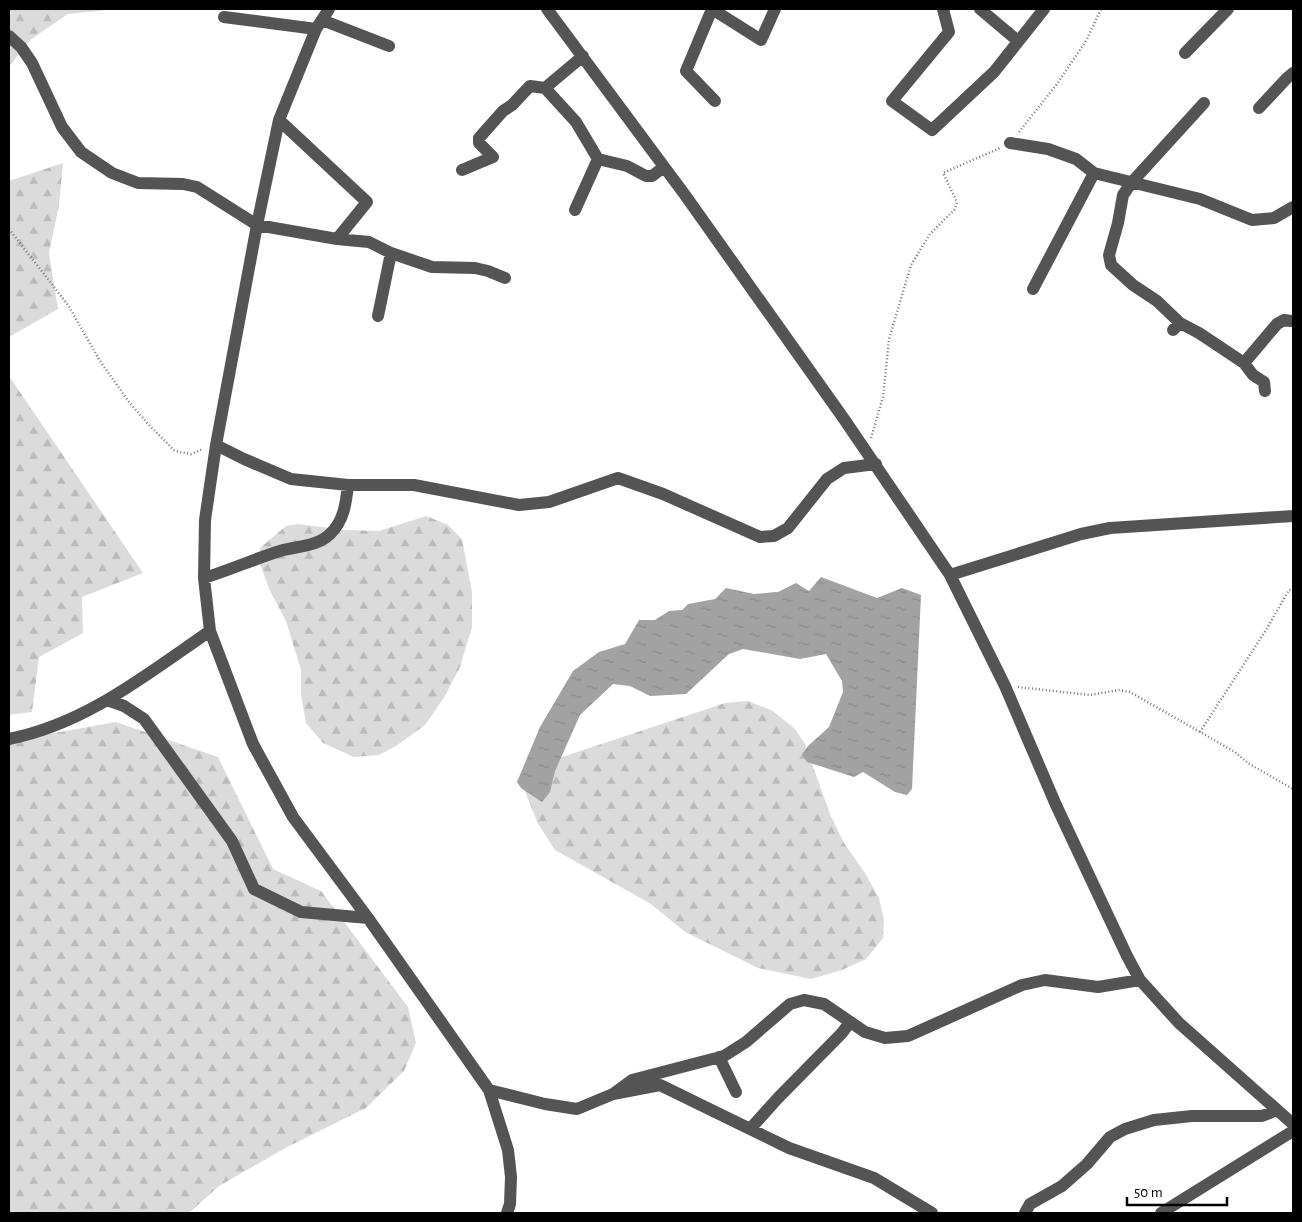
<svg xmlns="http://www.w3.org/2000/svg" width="1302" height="1222" viewBox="0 0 1302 1222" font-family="'Alegreya Sans',sans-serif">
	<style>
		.forest { fill: url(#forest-firs) }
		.water { fill: url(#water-ripples) }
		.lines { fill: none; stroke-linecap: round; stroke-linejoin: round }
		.path { stroke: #767676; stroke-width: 2.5; stroke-dasharray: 1 2.5; stroke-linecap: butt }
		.minor { stroke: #545454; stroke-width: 12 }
	</style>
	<defs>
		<pattern id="forest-firs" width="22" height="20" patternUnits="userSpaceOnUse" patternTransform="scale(1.25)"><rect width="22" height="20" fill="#dbdbdb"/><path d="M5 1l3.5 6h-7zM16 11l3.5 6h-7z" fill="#bababa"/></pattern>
		<pattern id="water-ripples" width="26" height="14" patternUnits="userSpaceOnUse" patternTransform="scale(1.25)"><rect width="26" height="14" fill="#a2a2a2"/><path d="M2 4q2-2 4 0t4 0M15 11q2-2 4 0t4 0" fill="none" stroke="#8a8a8a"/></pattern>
	</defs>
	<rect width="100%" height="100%" fill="#fff"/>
	<path class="forest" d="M9 9H117L68 14 30 40 9 67Z
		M63 163 59 205 49 253 58 309 9 337V181Z
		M9 376 143 573 82 597 83 633 39 657 32 712 9 715Z
		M426 516 448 525 462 539 472 592V627L460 667 445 696 425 725 396 746 379 755 354 757 323 743 306 723 301 695V670L286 621 270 591 260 564V548L286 526 298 524 344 530 379 531Z
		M748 701 773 711 795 729 805 744 830 814 844 843 865 873 879 898 884 920 883 938 866 959 842 970 811 979 758 968 685 932 651 904 555 850 537 822 523 786 538 765 725 703Z
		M116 722 218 757 273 869 321 891 408 1007 416 1043 404 1071 366 1108 287 1147 219 1186 189 1213H9V741Z"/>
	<path class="water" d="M821 577 877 598 902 588 921 595 912 789 907 795 895 792 863 772 854 777 807 762 802 755 808 746 829 727 843 692 842 681 826 654 800 659 743 649 729 654 686 694 650 696 630 686 613 684 580 715 555 771 550 792 542 802 521 788 517 782 540 727 573 671 599 652 625 644 639 620H655L669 611 682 610 688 604 715 599 726 588 754 594 778 592 796 583 809 591Z"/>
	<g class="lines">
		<path class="path" d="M1019 132 1057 84 1086 41 1101 9
			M9 229 68 305 100 361 129 402 150 426 175 451 191 454 203 449
			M871 438 883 397 889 339 911 265 930 234 955 209 957 202 943 173 1000 148
			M1018 687 1090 695 1119 690 1130 692 1235 752 1248 763 1293 789
			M1200 732 1266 630 1289 590H1293"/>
		<path class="minor" d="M329 9 316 29 279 120 257 225 216 445 205 520 204 578 210 631 253 744 293 817 368 918 489 1090 508 1150 511 1177 510 1204 507 1213
			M547 9 685 195 844 419 950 575 1005 686 1056 805 1127 956 1140 980 1179 1023 1293 1124
			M712 9 686 71 715 101
			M712 9 761 40 775 9
			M943 9 949 32 892 101 932 130 994 72 1044 9
			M980 9 1018 41
			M224 17 316 29
			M322 20 389 46
			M9 36 21 47 32 63 62 127 81 152 112 173 138 183 183 184 197 187 257 225 337 239 367 202 279 120
			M1185 53 1228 9
			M1259 108 1287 78 1293 73
			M1010 143 1048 149 1076 159 1094 173
			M598 159 627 166 646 176H652L664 167
			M462 170 493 157 479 143V138L503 111 512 105 530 86 545 88
			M575 210 598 159 576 122 545 88 583 56
			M337 239 369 242 391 253 378 316
			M391 253 432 267 475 268 488 271 505 278
			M1033 289 1094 173 1200 199 1252 220 1274 218 1293 207
			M1180 323 1199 333 1244 363 1277 324 1284 320 1291 321
			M1173 330 1180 323 1157 301 1133 285 1111 265 1109 255 1118 223 1123 195 1132 182 1204 103
			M1244 363 1253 375 1264 382 1265 391
			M216 445 244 459 291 479 348 485H414L519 505 549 502 618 478 663 494 760 537 774 536 788 528 827 479 844 468 876 464
			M950 575 1081 534 1110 528 1293 516
			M204 578C230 570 254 559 280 551 296 546 317 547 330 534 344 521 346 503 348 485
			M107 700 124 706 144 719 232 841 254 889 301 912 368 918
			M9 739C86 724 147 674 210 631
			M719 1057 736 1092
			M489 1090 545 1104 577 1109 613 1094 660 1085 789 1148 874 1178 932 1213
			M613 1094 632 1080 724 1056 746 1042 790 1004 804 1000 824 1004 865 1032 885 1038 908 1036 1022 985 1045 980 1098 987 1140 980
			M750 1129 778 1098 842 1033 850 1022
			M1025 1213 1030 1204 1062 1186 1087 1164 1110 1137 1125 1129 1154 1120 1192 1116H1262L1277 1110
			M1161 1213 1293 1131"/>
	</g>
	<rect width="1302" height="1222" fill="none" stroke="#000000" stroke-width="20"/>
	<path d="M1127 1197v8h100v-8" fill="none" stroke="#000000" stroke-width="2.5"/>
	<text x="1134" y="1197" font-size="15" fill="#000000" stroke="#ffffff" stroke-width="4" paint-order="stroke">50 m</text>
</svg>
